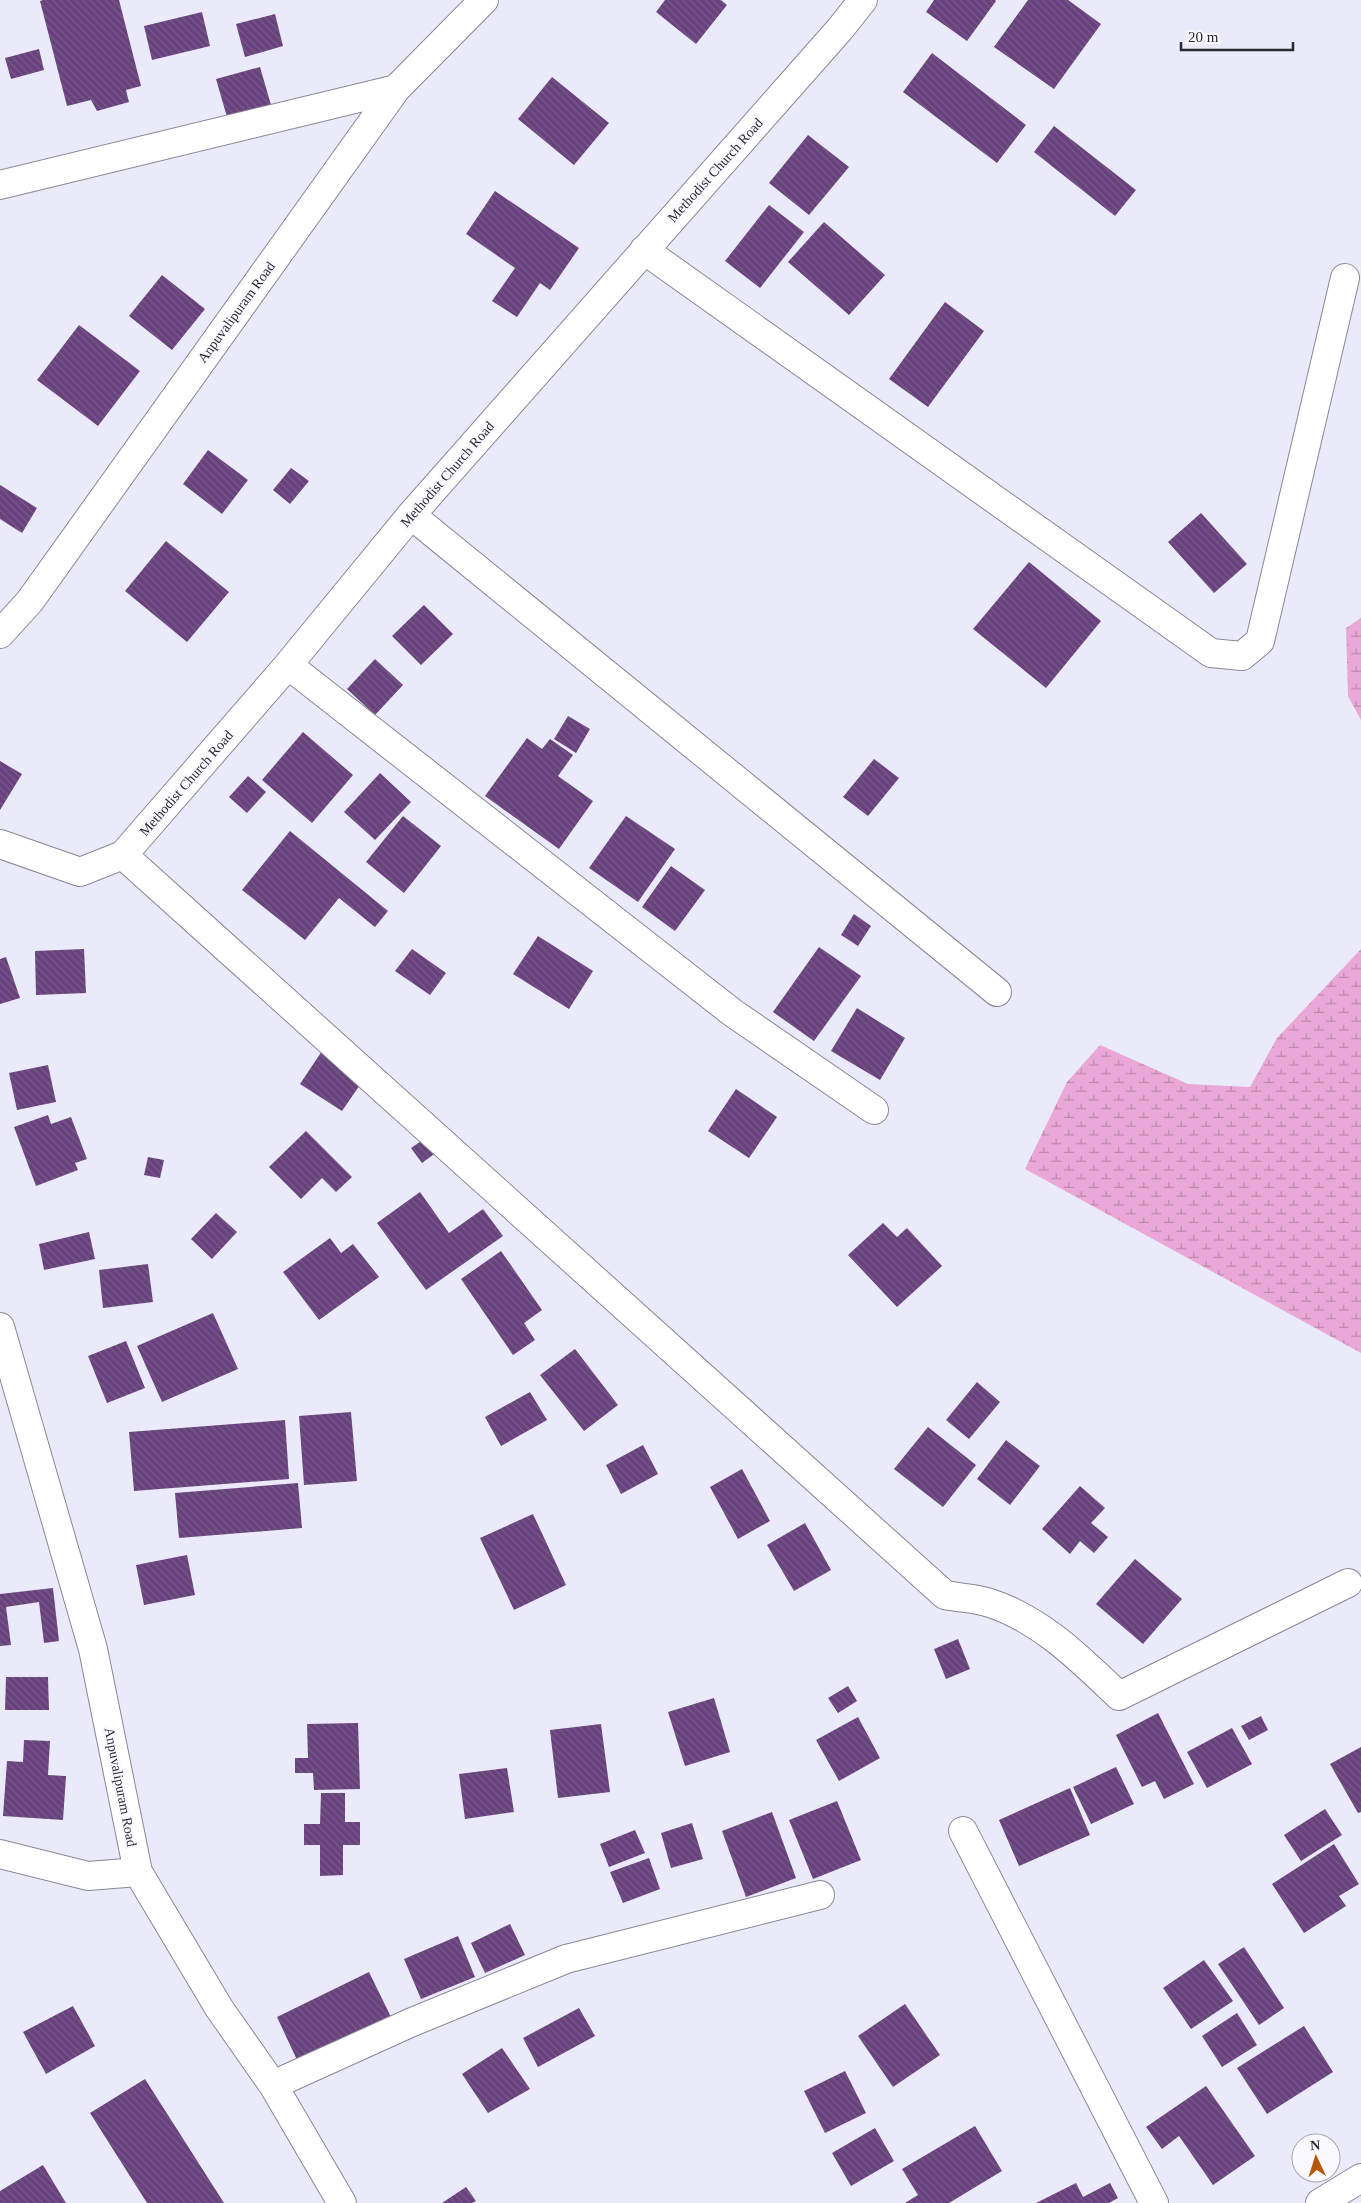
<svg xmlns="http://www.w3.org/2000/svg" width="1361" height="2203" viewBox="0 0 1361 2203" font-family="Georgia,serif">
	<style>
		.wetland { fill: url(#wetland-marsh) }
		.building { fill: url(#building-back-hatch) }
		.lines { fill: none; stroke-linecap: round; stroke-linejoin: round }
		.street-casing { stroke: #888896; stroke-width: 30 }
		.street { stroke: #fff; stroke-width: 28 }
		.labels { text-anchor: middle; stroke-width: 5; stroke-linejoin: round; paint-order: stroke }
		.street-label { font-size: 14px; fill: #2a2a30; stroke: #f9f9ff }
	</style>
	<defs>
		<pattern id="wetland-marsh" width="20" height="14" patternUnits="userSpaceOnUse" patternTransform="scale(1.25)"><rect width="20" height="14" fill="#e9a8d7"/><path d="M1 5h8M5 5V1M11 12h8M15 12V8" fill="none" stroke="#bd89af"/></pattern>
		<pattern id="building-back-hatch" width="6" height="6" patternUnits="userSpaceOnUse" patternTransform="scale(1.25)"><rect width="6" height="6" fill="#67427c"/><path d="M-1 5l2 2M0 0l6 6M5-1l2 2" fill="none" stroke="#795b8a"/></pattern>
	</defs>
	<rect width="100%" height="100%" fill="#ebeafa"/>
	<path class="wetland" d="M1361 618V720L1348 696 1346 628Z
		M1361 949V1353L1025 1169 1067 1082 1100 1045 1188 1084 1250 1087 1277 1038Z"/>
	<path class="building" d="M43 0H119L141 86 126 90 129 102 97 111 91 100 67 106 40 1Z
		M665 0H721L727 5 696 44 656 12Z
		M934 0H995L996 1 967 41 926 12Z
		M1028 0H1068L1101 24 1054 89 994 47Z
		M202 12 210 46 152 60 144 26Z
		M275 14 283 46 245 57 236 24Z
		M39 49 44 70 11 79 5 58Z
		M932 53 1026 125 997 163 903 92Z
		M260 67 271 105 227 117 216 79Z
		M552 77 609 123 574 165 518 119Z
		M1054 126 1136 190 1115 216 1034 152Z
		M808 135 849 167 809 215 769 183Z
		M495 191 579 248 550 290 540 283 517 317 492 301 515 268 466 234Z
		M769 205 804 232 760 288 725 261Z
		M824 222 885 275 849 315 788 262Z
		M162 275 205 309 172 350 129 316Z
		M945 302 984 331 928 407 889 379Z
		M79 325 140 371 98 426 37 380Z
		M208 450 248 480 222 514 183 484Z
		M291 468 309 481 290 504 273 490Z
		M0 485 37 508 22 533 0 519Z
		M1201 513 1247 564 1214 593 1168 542Z
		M166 541 229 592 187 642 125 591Z
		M1029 562 1101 621 1046 688 973 629Z
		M424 605 453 634 421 665 392 636Z
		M375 659 403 685 375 715 347 689Z
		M568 716 590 729 576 753 554 739Z
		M303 732 353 775 312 823 262 780Z
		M527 738 542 749 550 739 573 755 558 776 593 801 559 849 485 796Z
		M874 759 899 778 868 816 843 797Z
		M0 761 22 774 0 810Z
		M380 773 411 802 375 840 344 812Z
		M248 776 266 792 247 813 229 797Z
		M403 816 441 846 404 893 366 862Z
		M626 816 675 849 638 902 589 868Z
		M290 831 388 911 375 927 339 898 305 940 242 890Z
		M671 866 705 890 675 931 642 907Z
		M854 914 871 926 858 946 841 935Z
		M538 936 593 971 569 1009 513 974Z
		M819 947 861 976 814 1041 773 1012Z
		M84 949 86 993 36 995 35 951Z
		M412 949 446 973 430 995 395 971Z
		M6 957 20 998 0 1004V959Z
		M857 1008 905 1038 880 1080 831 1051Z
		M322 1051 364 1079 342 1111 300 1084Z
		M48 1065 56 1102 17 1110 9 1073Z
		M736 1089 777 1117 749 1158 708 1131Z
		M48 1115 51 1124 71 1117 87 1159 75 1163 78 1170 36 1186 14 1127Z
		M306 1131 352 1177 336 1192 322 1178 301 1199 269 1167Z
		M430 1135 441 1149 422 1163 411 1148Z
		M148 1157 164 1160 160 1178 144 1175Z
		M420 1192 449 1233 483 1209 503 1236 426 1290 377 1223Z
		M216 1213 237 1232 212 1259 191 1239Z
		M883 1223 897 1237 907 1228 942 1266 897 1307 848 1255Z
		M89 1232 95 1259 44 1270 39 1244Z
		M330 1238 341 1253 353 1244 379 1277 319 1320 283 1272Z
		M501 1251 542 1310 524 1323 535 1340 513 1355 461 1279Z
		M148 1264 153 1302 103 1308 99 1270Z
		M213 1313 238 1369 162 1402 137 1346Z
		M126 1341 145 1388 107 1403 88 1356Z
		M575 1349 618 1405 584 1431 540 1375Z
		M977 1382 1000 1402 969 1439 946 1420Z
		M530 1392 547 1420 501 1446 485 1417Z
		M351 1412 357 1481 304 1485 299 1416Z
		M285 1420 289 1479 134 1491 129 1432Z
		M928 1427 976 1465 943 1507 894 1469Z
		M1006 1440 1040 1466 1010 1505 977 1479Z
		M643 1445 658 1474 621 1494 606 1465Z
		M742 1469 770 1521 738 1539 710 1487Z
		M298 1483 302 1528 179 1538 175 1493Z
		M1080 1486 1105 1508 1091 1523 1108 1537 1094 1553 1080 1541 1070 1554 1042 1529Z
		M533 1514 566 1585 514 1610 480 1538Z
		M805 1523 831 1570 794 1591 767 1545Z
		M187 1555 195 1595 144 1605 136 1565Z
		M1135 1559 1182 1599 1143 1644 1096 1604Z
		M53 1588 59 1641 44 1643 39 1602 6 1607 11 1645 0 1646V1594Z
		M958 1639 970 1669 946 1679 934 1649Z
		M6 1677H48L49 1710H5Z
		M848 1686 857 1701 838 1713 828 1698Z
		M714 1698 730 1752 685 1766 668 1712Z
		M1158 1713 1194 1784 1164 1799 1155 1781 1142 1787 1116 1735Z
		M1261 1716 1268 1730 1249 1740 1241 1726Z
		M858 1717 880 1758 839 1781 816 1740Z
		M358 1723 360 1789 314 1790 313 1773H295V1758H308L307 1724Z
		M601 1724 610 1792 558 1798 550 1730Z
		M1232 1728 1252 1764 1207 1788 1187 1752Z
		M24 1740 50 1741 48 1775 66 1776 63 1820 3 1816 7 1761 23 1762Z
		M1361 1747V1812L1358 1813 1330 1764Z
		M1116 1767 1134 1804 1091 1824 1073 1787Z
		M507 1768 514 1812 465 1819 459 1774Z
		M1070 1788 1090 1835 1019 1866 999 1820Z
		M321 1793H345V1822H360V1845H343V1875L320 1876V1845H304V1824H320Z
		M837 1801 861 1860 813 1879 789 1820Z
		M1325 1809 1342 1835 1301 1861 1284 1835Z
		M772 1812 796 1878 746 1897 722 1831Z
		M692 1823 703 1859 671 1868 661 1833Z
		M635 1830 645 1853 609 1867 600 1844Z
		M1334 1844 1359 1884 1339 1896 1346 1906 1304 1933 1272 1884Z
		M649 1858 660 1889 623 1903 610 1872Z
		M510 1924 525 1955 485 1973 471 1943Z
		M458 1936 475 1977 421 1999 404 1959Z
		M1244 1947 1284 2008 1259 2025 1218 1964Z
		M1204 1960 1233 2001 1191 2029 1163 1988Z
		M369 1972 391 2017 298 2062 277 2017Z
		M905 2004 940 2055 893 2087 858 2036Z
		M73 2006 95 2046 46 2074 23 2032Z
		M579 2008 595 2036 538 2067 523 2038Z
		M1237 2013 1257 2045 1222 2067 1202 2036Z
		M1304 2026 1333 2072 1267 2114 1237 2068Z
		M502 2048 530 2089 488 2113 462 2074Z
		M845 2071 866 2113 825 2133 804 2091Z
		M145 2079 224 2203H147L90 2113Z
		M1206 2086 1255 2156 1213 2185 1179 2136 1162 2149 1146 2127Z
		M975 2126 1002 2171 949 2203H905L918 2195 902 2169Z
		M875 2128 894 2161 851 2186 832 2153Z
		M43 2165 66 2203H0V2191Z
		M1076 2183 1083 2197 1110 2183 1118 2198 1109 2203H1036Z
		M466 2187 476 2201 472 2203H442Z"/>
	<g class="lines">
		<g class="street-casing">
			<path id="street" d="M0 185 396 89
				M644 250 1211 653 1242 656 1260 641 1345 278
				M411 515 997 992
				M0 634 30 601 396 89 484 0
				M288 665 733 1013 874 1110
				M0 844 80 872 123 855 288 665 411 515 840 29 863 0
				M123 855 945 1595C959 1598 976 1598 990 1603 1042 1620 1081 1660 1119 1696L1348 1583
				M0 1327 93 1649 138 1872 219 2008 273 2085 342 2203
				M963 1831 1154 2203
				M0 1854 88 1876 138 1872
				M273 2085 410 2023 566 1959 820 1895
				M1320 2203 1361 2178"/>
		</g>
		<use href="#street" class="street"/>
	</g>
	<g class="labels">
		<g class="street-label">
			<text transform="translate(715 170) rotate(-48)" y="5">Methodist Church Road</text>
			<text transform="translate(236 312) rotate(-54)" y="5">Anpuvalipuram Road</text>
			<text transform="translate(447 474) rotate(-49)" y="5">Methodist Church Road</text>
			<text transform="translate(186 783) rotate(-49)" y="5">Methodist Church Road</text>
			<text transform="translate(121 1787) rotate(79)" y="5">Anpuvalipuram Road</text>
		</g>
	</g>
	<g transform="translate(1316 2158) rotate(356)"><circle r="24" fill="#f9f9ff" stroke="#a6a6ac"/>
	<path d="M0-4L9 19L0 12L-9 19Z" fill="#b55703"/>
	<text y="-8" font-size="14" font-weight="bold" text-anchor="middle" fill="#2a2a30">N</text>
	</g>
	<path d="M1181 42v8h112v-8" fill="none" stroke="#2a2a30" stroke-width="2.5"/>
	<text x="1188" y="42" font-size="15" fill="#2a2a30" stroke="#f9f9ff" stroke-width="4" paint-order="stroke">20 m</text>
</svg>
